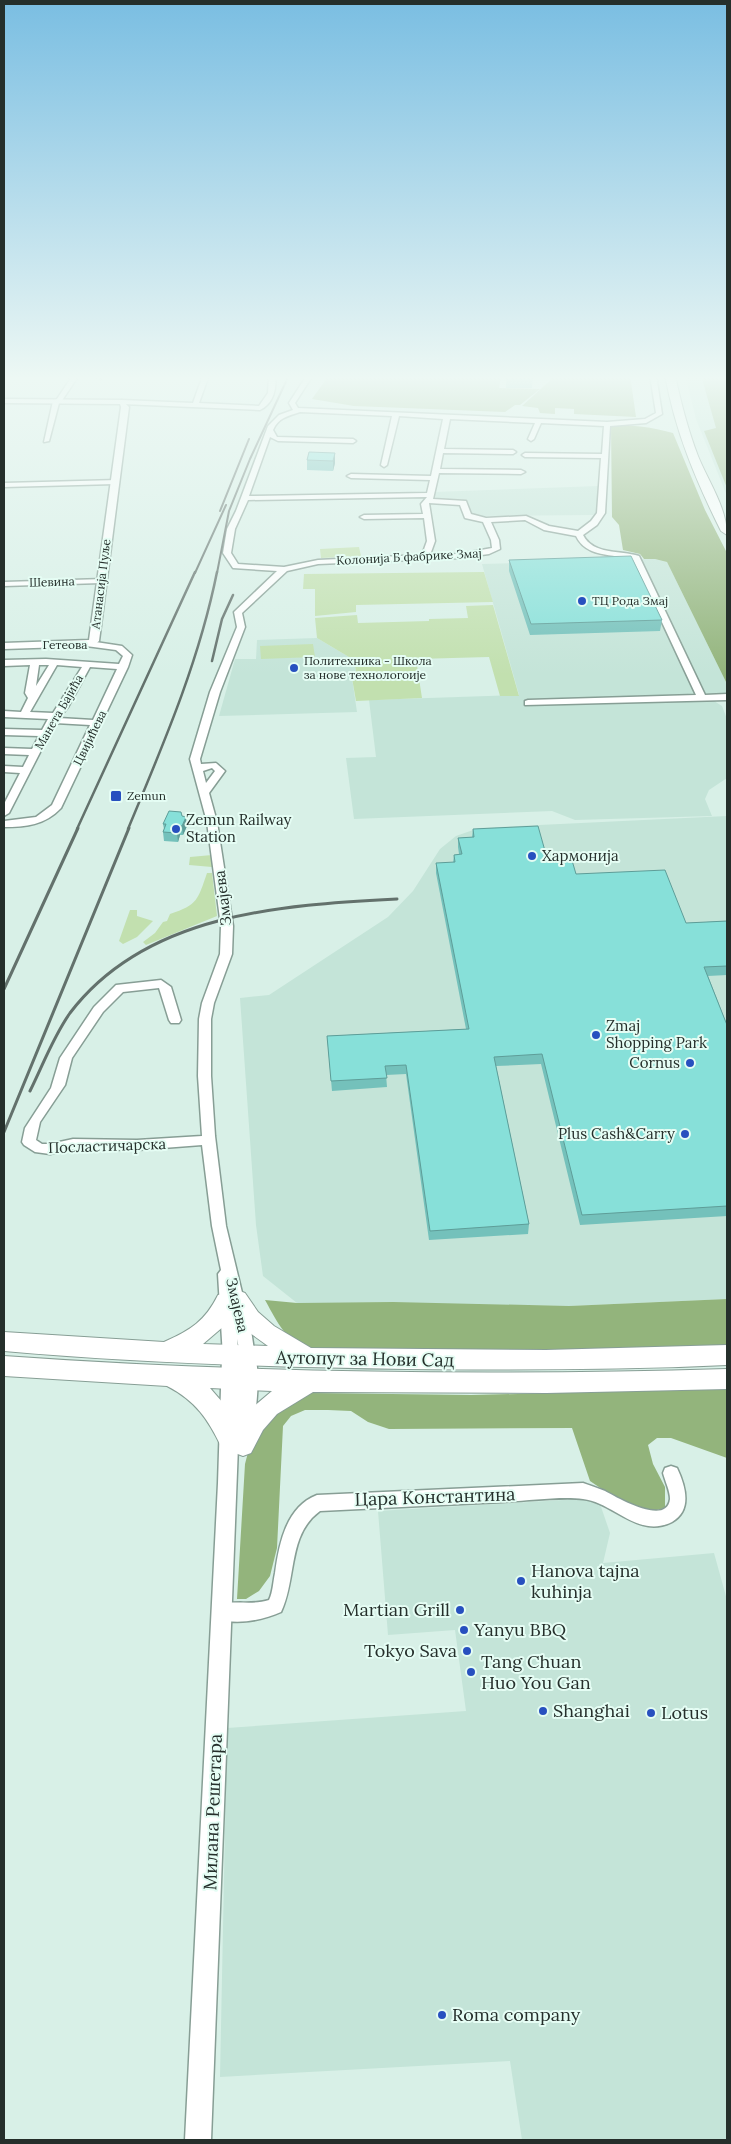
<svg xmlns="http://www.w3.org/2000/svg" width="731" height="2144" viewBox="0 0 731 2144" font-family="Lora,serif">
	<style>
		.built { fill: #c4e4d8 }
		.green { fill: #c2e0af }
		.forest { fill: #93b47c }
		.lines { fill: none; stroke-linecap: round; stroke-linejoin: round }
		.minor-casing { stroke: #879e95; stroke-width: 3 }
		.tertiary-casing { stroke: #879e95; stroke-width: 3 }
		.primary-casing { stroke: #879e95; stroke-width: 2 }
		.trunk-casing { stroke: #879e95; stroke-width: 2 }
		.minor { fill: #fff; fill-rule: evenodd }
		.tertiary { fill: #fff; fill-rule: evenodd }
		.primary { fill: #fff; fill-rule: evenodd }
		.trunk { fill: #fff; fill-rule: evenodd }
		.rail-far2 { stroke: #63716c; stroke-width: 2 }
		.rail-far1 { stroke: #63716c; stroke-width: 2.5 }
		.rail { stroke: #63716c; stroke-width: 3 }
		.wall { fill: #74c1bb }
		.shaded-wall { fill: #5e9d98 }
		.building { fill: #87e0d9; stroke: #5e9d98 }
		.poi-dot { fill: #2750bf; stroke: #e5fdf4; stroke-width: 2 }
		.labels { text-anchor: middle; stroke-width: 4; stroke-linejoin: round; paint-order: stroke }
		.far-street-label { font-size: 12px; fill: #252f2b; stroke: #e5fdf4 }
		.far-poi-label { font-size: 12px; fill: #252f2b; stroke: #e5fdf4; text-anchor: start }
		.poi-label { font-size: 15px; fill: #252f2b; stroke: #e5fdf4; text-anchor: start }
		.street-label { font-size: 15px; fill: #252f2b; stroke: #e5fdf4 }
		.near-street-label { font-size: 18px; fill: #252f2b; stroke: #e5fdf4 }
		.near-poi-label { font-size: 18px; fill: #252f2b; stroke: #e5fdf4; text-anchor: start }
	</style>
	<rect width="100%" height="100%" fill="#d8f0e7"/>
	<path class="built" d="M685 375H727V496L696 419Z
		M599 486 597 513 593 515 471 516 465 501H438L435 500 434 496V492Z
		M655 559 667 562 727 684V700L714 701 722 706 727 719V778L709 790 705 799 712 816 575 820 552 811 354 819 346 758 376 757 369 700 519 695 482 564Z
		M317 638 354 660 357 677 352 678 357 712 219 716 235 659H256L257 640Z
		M727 816V1299L569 1306 297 1303 263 1276 256 1225 240 998 269 995 388 917 413 891 440 849 456 836 479 828Z
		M598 1498 610 1533 603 1563 714 1553 727 1600V2140H522L510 2061 220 2077 227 1728 466 1711 455 1630 388 1635 378 1511Z"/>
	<path class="green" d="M359 547 361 556 321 558 320 549Z
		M484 572 493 602 356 605V612L315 616V589H303L304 574Z
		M493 605 519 696H500L489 657 416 659 422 698 356 701 352 678 357 677 354 660 317 638 315 618 357 615 358 623 429 621V619L468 618 466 606Z
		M313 644 315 657 261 659 260 646Z
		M212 855V867L189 865 190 857Z
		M207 873H212L217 916 146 945 143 942 155 933 163 922 167 921 170 914C198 905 198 899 207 873Z
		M130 910H137V916L153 921 137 937 123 944 119 941Z"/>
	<path class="forest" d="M329 375 501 376 499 388 540 389 520 405H515L505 412 354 406 312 399Z
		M556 375H630L636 417 574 414V409L555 408V414L540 413 538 408 522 406Z
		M701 375H727V488L704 431 716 428Z
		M611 425C634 425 651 427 673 433L705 510 727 553V684L667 562 655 559H644L640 554 623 550 619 525 612 517Z
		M727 1299V1347C623 1351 518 1352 413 1351 381 1350 333 1354 303 1346 285 1340 274 1316 265 1300L297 1303 393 1302 569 1306Z
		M727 1389V1458L671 1438H657L648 1445 653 1464 665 1487V1508L653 1511 639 1510 621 1502 590 1481 572 1428 389 1429 368 1422 351 1411 328 1410H305L291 1416 283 1426 277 1548 270 1576 259 1591 246 1599H237L245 1464 253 1433 267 1417 312 1393 471 1395Z"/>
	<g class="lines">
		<g class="minor-casing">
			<path id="minor" d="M73 375H79L61 402 59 403 49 441 44 442 53 401 57 399Z
				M98 375H104L100 379 97 377Z
				M203 375H209L199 403 259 406 268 393 269 375H275C277 389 273 404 260 410L122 404 119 402 122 400 193 403Z
				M307 375H313L295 403 298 408 607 422 645 419 656 413 650 375H656L662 414 646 423 610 426 605 513 597 525 583 535C593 555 620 550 639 556L705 695 727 694V700L525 705V701L528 700 696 695 633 560C613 553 586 558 576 536L544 530 525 520 491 522 499 540 500 549 489 554 459 558 318 564 287 571 242 613 245 627 220 692 200 759 201 764 216 763 225 771 209 793 217 822 233 926 232 954 214 1003 211 1019V1076L215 1136 226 1226 251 1330 255 1357 252 1362 247 1363 242 1362 237 1339 239 1357 236 1362 231 1363 226 1362 223 1357 218 1274 221 1270 212 1226 202 1145 137 1150 73 1149 50 1154 35 1152 24 1145 22 1142 25 1128 51 1088 60 1058 94 1007 116 985 161 980 171 987 181 1020 179 1023H171L169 1020 159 988 123 992 103 1012 72 1058 65 1085 40 1122 36 1140 42 1144H50L73 1139 137 1140 202 1136 198 1076 199 1019 202 1003 220 954 221 926 207 822 190 759 210 692 237 627 234 612 277 571 233 568 223 553 227 529 236 511 268 426 279 415 293 410 289 403ZM300 412 392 416 381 465 384 467 387 465 399 416 443 419 431 476 351 474 347 476 351 478 430 480 427 493 249 496 270 437 278 441 353 443 356 441 353 439 277 437 273 430C278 418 288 416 300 412ZM450 419 535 423 528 439 531 441 534 439 541 423 604 426 602 454 525 453 522 455 525 457 601 458 597 513 591 521 578 531 549 526 526 516 486 518 471 514 466 501 433 499 439 473 521 474 525 472 521 470 440 469 443 453 513 454 516 452 513 450 444 449ZM427 497 421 504 423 514 364 515 360 517 364 519 424 518 427 541 422 555 318 560 284 567 238 564 231 553 235 529 248 500ZM429 503 460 505 465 518 483 522 491 540 492 548 459 554 430 555 435 541ZM212 768 215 771 206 783 203 771Z
				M118 480V484H115L4 487V483Z
				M104 579 105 581 101 583 4 586V582Z
				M89 641 122 646 132 655 128 667 61 808C45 825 26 827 4 827V821L36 817 52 805 90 725 55 723 9 813 4 816V804L20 773 4 772V766L23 767 29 755 4 754V748L32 749 39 736 4 735V729L42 730 48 719 4 717V711L21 712 28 698 25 693 30 665 4 666V660L46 659 119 664 123 656 116 650 86 646 85 644ZM39 665H49L36 686ZM57 665 82 667 53 713 30 712ZM90 667 117 669 93 720 59 718 68 707Z
				M671 1466 677 1468C685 1485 693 1510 672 1522 638 1539 613 1502 583 1499 561 1496 526 1501 503 1502 442 1505 381 1508 320 1511 287 1535 297 1579 281 1612 263 1620 235 1626 216 1618L213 1612 216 1606C232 1599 252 1606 269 1600 273 1592 273 1582 275 1573 279 1544 286 1507 317 1495L583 1483C591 1486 598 1488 605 1491 616 1497 667 1527 670 1499 670 1491 665 1481 663 1473L665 1468Z"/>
		</g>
		<g class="tertiary-casing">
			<path id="tertiary" d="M4 399 122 400 129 407 99 641 93 646 4 649V643L89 640 121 407 120 404 4 403Z
				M231 1349 237 1352 239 1355 241 1352 247 1349 253 1352C263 1372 254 1416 253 1439L250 1445 243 1448 238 1446 211 2140H185L218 1483 222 1357 225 1352Z"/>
		</g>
		<g class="primary-casing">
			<path id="primary" d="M237 1290 245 1293 258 1312 274 1326 311 1348 546 1350 727 1345V1365C621 1370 513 1370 407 1369 272 1367 138 1363 4 1351V1332L164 1342C191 1330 205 1321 218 1295ZM233 1311 250 1333 268 1346 203 1344 224 1326Z
				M4 1356C245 1373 485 1376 727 1369V1389L546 1393 313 1392 277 1414 263 1430 251 1453 243 1456 235 1453 233 1450 222 1448C208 1419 196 1401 167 1386L4 1376ZM210 1388 272 1391 253 1407 238 1431 223 1403Z"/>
		</g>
		<g class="trunk-casing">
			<path id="trunk" d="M665 375H675C681 403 688 430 698 456 708 481 727 508 727 535L721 531C696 481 675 431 665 375Z"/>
		</g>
		<use href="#minor" class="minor"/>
		<use href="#tertiary" class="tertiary"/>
		<use href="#primary" class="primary"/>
		<use href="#trunk" class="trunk"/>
		<path class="rail-far2" d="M220 511 249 439
			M195 573 226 505
			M217 573 229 511 250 459 289 375"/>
		<path class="rail-far1" d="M212 661 222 619 233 595
			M77 829 195 572
			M128 829C163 745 199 662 217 572"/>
		<path class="rail" d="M4 989 78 828
			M30 1091C43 1065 53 1037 70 1013 146 913 282 905 397 899
			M4 1132 129 828"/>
	</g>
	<path class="wall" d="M506 375H533L532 388H506Z
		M335 453V463L333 471 307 470V460Z
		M509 560 662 620 660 631 530 635 509 571Z
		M182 816 187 826 183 835H180L178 842 164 841 163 832 164 829 163 824Z
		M473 829 547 858 576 874 686 923 727 921V975L708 976 727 1025V1216L580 1225 541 1064 496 1066 529 1224 528 1234 429 1240 406 1074 386 1075 387 1087 332 1091 327 1036 466 1029 436 873V863H453L454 855 459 854 458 847V838L472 837Z"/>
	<path class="shaded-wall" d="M335 453V463L333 471V461Z
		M186 817 187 826 183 835 182 826Z
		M179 826 180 835 178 842 177 833Z"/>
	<path class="building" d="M309 452 335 453 333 461 307 460Z
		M631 556 662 620 531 624 509 560Z
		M169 811 181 812 182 816 186 817 182 826H179L177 833 163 832 166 824H163Z
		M538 826 547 858 571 857 576 874 665 870 686 923 727 921V966L704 967 727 1025V1206L582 1215 542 1054 494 1057 529 1224 430 1231 406 1065 385 1066 387 1078 331 1081 327 1036 469 1029 436 863 455 862 454 855 462 854 458 838 474 837 473 829Z"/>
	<linearGradient id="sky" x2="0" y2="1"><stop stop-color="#7abee2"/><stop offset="0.56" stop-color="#edf8f4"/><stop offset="1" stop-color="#edf8f4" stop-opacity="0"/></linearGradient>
	<rect width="731" height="675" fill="url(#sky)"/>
	<g class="poi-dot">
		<circle cx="582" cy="601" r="5"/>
		<circle cx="294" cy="668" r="5"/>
		<rect x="110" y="790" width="12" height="12" rx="2.5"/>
		<circle cx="176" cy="829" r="5"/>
		<circle cx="532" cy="856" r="5"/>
		<circle cx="596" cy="1035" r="5"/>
		<circle cx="690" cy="1063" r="5"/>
		<circle cx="685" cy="1134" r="5"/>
		<circle cx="521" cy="1581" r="5"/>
		<circle cx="460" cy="1610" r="5"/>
		<circle cx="464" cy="1630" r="5"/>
		<circle cx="467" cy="1651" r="5"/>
		<circle cx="471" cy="1672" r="5"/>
		<circle cx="543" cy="1711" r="5"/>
		<circle cx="651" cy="1713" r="5"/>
		<circle cx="442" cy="2015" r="5"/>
	</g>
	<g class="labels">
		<g class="far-street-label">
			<text transform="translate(409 557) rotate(-3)" y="4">Колонија Б фабрике Змај</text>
			<text transform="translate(52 582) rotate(-2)" y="4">Шевина</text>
			<text transform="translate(101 584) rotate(-83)" y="4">Атанасија Пуље</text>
			<text x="65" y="649">Гетеова</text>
			<text transform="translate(59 712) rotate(-60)" y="4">Манета Бајића</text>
			<text transform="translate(90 738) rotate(-64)" y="4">Цвијићева</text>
		</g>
		<g class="far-poi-label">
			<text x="592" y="605">ТЦ Рода Змај</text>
			<text x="304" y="665">Политехника - Школа<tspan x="304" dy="14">за нове технологоије</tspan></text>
			<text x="127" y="800">Zemun</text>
		</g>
		<g class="poi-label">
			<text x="186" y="825">Zemun Railway<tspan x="186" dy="17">Station</tspan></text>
			<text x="542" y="861">Хармонија</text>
			<text x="606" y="1031">Zmaj<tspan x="606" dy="17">Shopping Park</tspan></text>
			<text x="680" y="1068" text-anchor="end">Cornus</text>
			<text x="675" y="1139" text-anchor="end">Plus Cash&amp;Carry</text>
		</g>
		<g class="street-label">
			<text transform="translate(223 898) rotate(-97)" y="5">Змајева</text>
			<text transform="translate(107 1146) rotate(-2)" y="5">Посластичарска</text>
			<text transform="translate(237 1305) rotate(77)" y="5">Змајева</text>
		</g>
		<g class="near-street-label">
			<text transform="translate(365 1359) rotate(1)" y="6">Аутопут за Нови Сад</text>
			<text transform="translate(435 1497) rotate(-2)" y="6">Цара Константина</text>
			<text transform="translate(213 1812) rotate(-88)" y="6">Милана Решетара</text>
		</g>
		<g class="near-poi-label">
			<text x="531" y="1577">Hanova tajna<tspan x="531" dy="21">kuhinja</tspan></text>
			<text x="450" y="1616" text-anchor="end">Martian Grill</text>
			<text x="474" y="1636">Yanyu BBQ</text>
			<text x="457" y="1657" text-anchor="end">Tokyo Sava</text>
			<text x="481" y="1668">Tang Chuan<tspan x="481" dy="21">Huo You Gan</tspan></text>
			<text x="553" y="1717">Shanghai</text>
			<text x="661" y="1719">Lotus</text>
			<text x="452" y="2021">Roma company</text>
		</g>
	</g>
	<rect width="731" height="2144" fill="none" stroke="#252f2b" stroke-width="10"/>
</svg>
